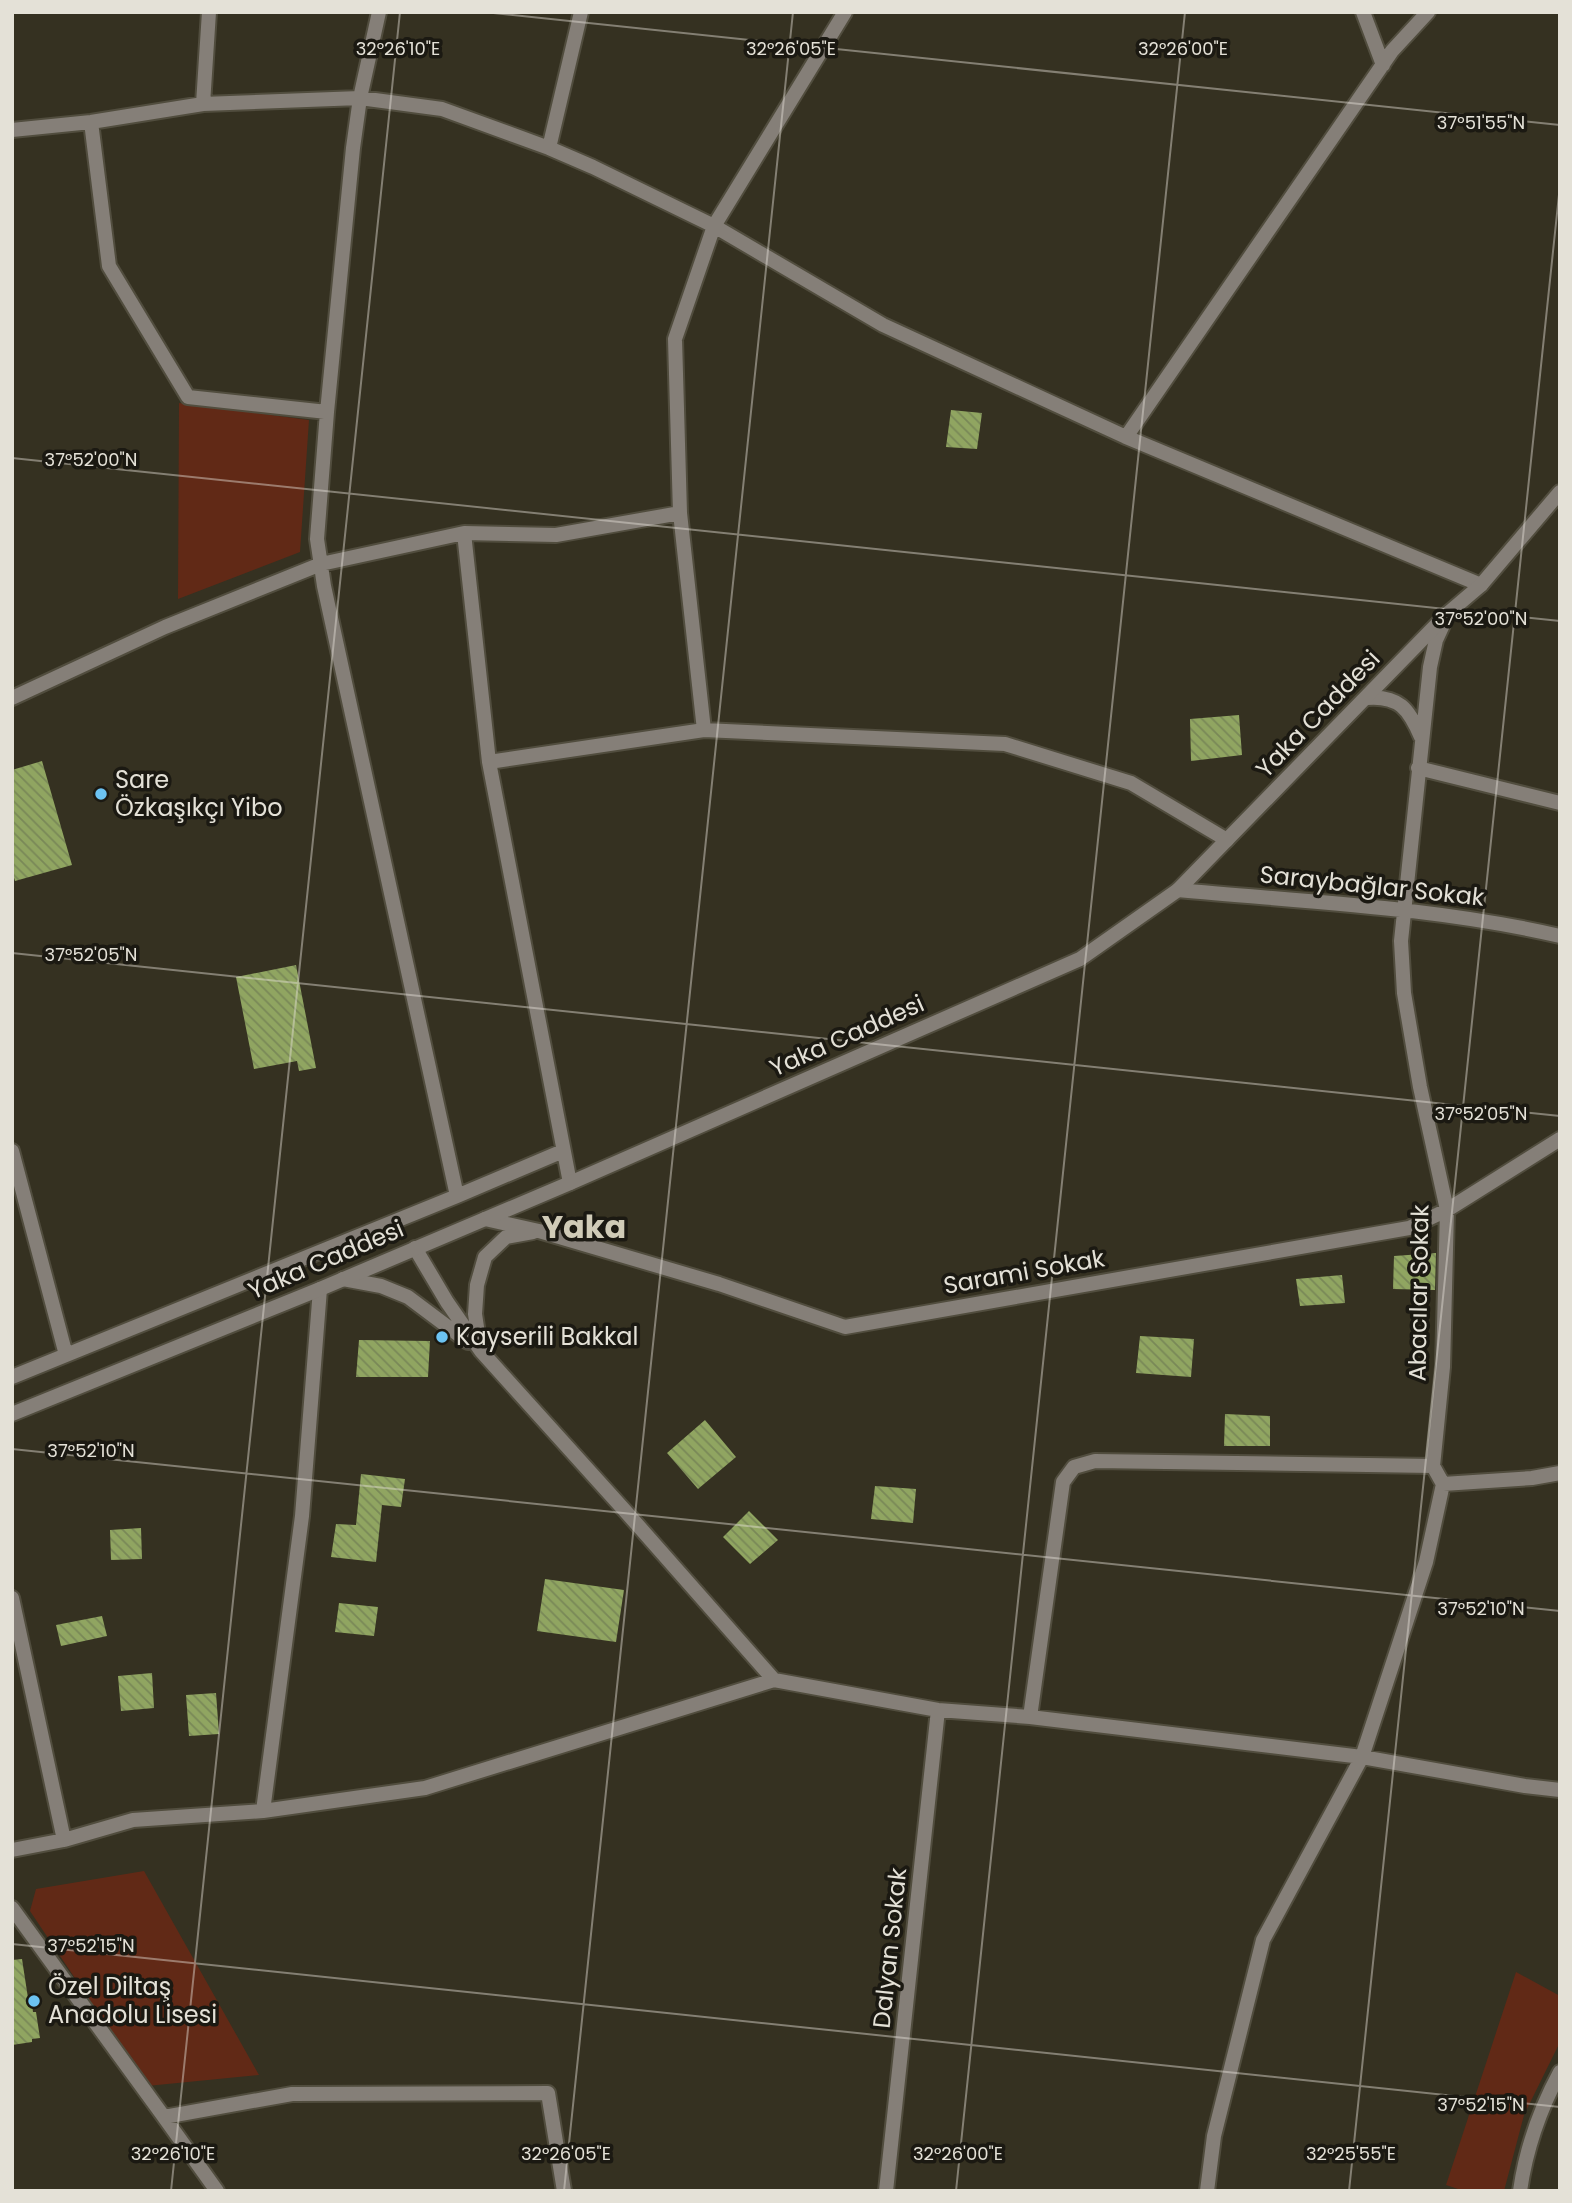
<svg xmlns="http://www.w3.org/2000/svg" width="1572" height="2203" viewBox="0 0 1572 2203" font-family="Poppins,sans-serif">
	<style>
		.green { fill: #612916 }
		.building { fill: url(#building-back-hatch) }
		.lines { fill: none; stroke-linecap: round; stroke-linejoin: round }
		.minor-casing { stroke: #514d3e; stroke-width: 18 }
		.tertiary-casing { stroke: #514d3e; stroke-width: 18 }
		.minor { stroke: #857f78; stroke-width: 14 }
		.tertiary { stroke: #857f78; stroke-width: 14 }
		.ticks { fill: none; stroke: #e4e1d7; stroke-width: 2; stroke-opacity: 0.45 }
		.poi-dot { fill: #6cc3f2; stroke: #1b1912; stroke-width: 2.5 }
		.labels { text-anchor: middle; stroke-width: 7; stroke-linejoin: round; paint-order: stroke }
		.street-label { font-size: 24px; fill: #e4e1d7; stroke: #1b1912 }
		.poi-label { font-size: 24px; fill: #e4e1d7; stroke: #1b1912; text-anchor: start }
		.district-label { font-size: 32px; font-weight: bold; fill: #d0cbb7; stroke: #1b1912 }
		.ticks-label { font-size: 18px; text-anchor: middle; fill: #e4e1d7; stroke: #1b1912; stroke-width: 7; stroke-linejoin: round; paint-order: stroke }
	</style>
	<defs>
		<pattern id="building-back-hatch" width="6" height="6" patternUnits="userSpaceOnUse" patternTransform="scale(1.75)"><rect width="6" height="6" fill="#90a561"/><path d="M-1 5l2 2M0 0l6 6M5-1l2 2" fill="none" stroke="#798857"/></pattern>
	</defs>
	<rect width="100%" height="100%" fill="#353121"/>
	<path class="green" d="M179 403 309 420 300 552 178 599Z
		M144 1871 259 2075 147 2086 30 1911 36 1889Z
		M1516 1972 1560 1996V2042L1524 2115 1504 2191H1464L1446 2185Z"/>
	<path class="building" d="M951 410 982 413 977 449 946 447Z
		M1239 715 1242 755 1191 761 1190 719Z
		M42 761 72 865 15 881 12 871V770Z
		M296 965 316 1068 299 1071 297 1061 254 1069 236 977Z
		M1436 1253 1435 1290 1393 1289 1394 1256Z
		M1342 1275 1345 1303 1300 1306 1296 1279Z
		M1140 1336 1194 1339 1191 1377 1136 1373Z
		M359 1340 430 1341 428 1377H356Z
		M1225 1414 1270 1416V1446H1224Z
		M705 1420 736 1457 698 1489 667 1453Z
		M361 1474 405 1479 401 1507 382 1505 376 1562 331 1557 336 1524 356 1525Z
		M875 1486 916 1489 913 1523 871 1519Z
		M749 1511 778 1540 750 1564 723 1537Z
		M141 1528 142 1559 111 1560 110 1530Z
		M545 1579 624 1590 616 1642 537 1631Z
		M339 1603 378 1607 374 1636 335 1632Z
		M102 1616 107 1636 61 1646 56 1625Z
		M152 1673 154 1708 121 1711 118 1676Z
		M216 1693 219 1734 189 1736 186 1695Z
		M22 1959 28 1998 31 1997 33 2012H36L40 2038 32 2039V2042L12 2045V1960Z"/>
	<g class="lines">
		<g class="minor-casing">
			<path id="minor" d="M379 12 360 98 353 148 327 412 317 539 324 586 457 1196
				M845 12 714 226 675 339 680 513 704 730 1005 744 1131 783 1227 840
				M1363 12 1383 65
				M1428 12 1392 51 1126 437 1481 585
				M203 104 209 12
				M91 122 109 266 188 397 327 412
				M12 130 91 122 203 104 360 98 442 109 549 148 593 167 714 226 883 325 1126 437
				M549 148 581 12
				M464 533 556 535 680 513
				M12 698 165 627 321 564 464 533 489 762 570 1183
				M1366 698C1399 695 1409 709 1421 737
				M489 762 704 730
				M1418 768 1560 803
				M1178 890C1305 902 1435 907 1560 936
				M12 1151 66 1355
				M485 1219 539 1231 719 1284 845 1327 1409 1228 1447 1210 1560 1139
				M415 1248 447 1302 481 1351 627 1513 774 1680 938 1710 1030 1717 1362 1757 1525 1786 1560 1790
				M343 1279 381 1286 408 1297 468 1342
				M480 1347 475 1314 477 1285 485 1257 506 1237 533 1232
				M12 1377 457 1196 563 1151
				M1443 1484 1532 1478 1560 1473
				M12 1598 64 1840
				M1030 1717 1063 1482 1074 1467 1095 1461 1433 1466
				M263 1811 302 1516 320 1289
				M12 1850 64 1840 133 1820 263 1811 425 1788 774 1680
				M12 1908 164 2117 292 2094 548 2093 564 2191
				M164 2117 217 2191
				M886 2191 938 1710
				M1207 2191 1214 2136 1263 1940 1362 1757 1426 1562 1443 1484 1433 1466 1443 1367 1447 1210 1420 1087 1404 993 1401 941 1430 667 1436 640 1447 616
				M1520 2191C1526 2149 1540 2109 1560 2072"/>
		</g>
		<g class="tertiary-casing">
			<path id="tertiary" d="M12 1414 320 1289 570 1183 1080 959 1178 890 1447 614 1481 585 1560 492"/>
		</g>
		<use href="#minor" class="minor"/>
		<use href="#tertiary" class="tertiary"/>
	</g>
	<path class="ticks" d="M484 12 1560 125M12 458 1560 621M12 953 1560 1116M12 1449 1560 1611M12 1944 1560 2107M171 2191 400 12M564 2191 793 12M956 2191 1185 12M1349 2191 1560 185"/>
	<g class="poi-dot">
		<circle cx="101" cy="794" r="7"/>
		<circle cx="442" cy="1337" r="7"/>
		<circle cx="34" cy="2001" r="7"/>
	</g>
	<g class="labels">
		<g class="street-label">
			<text transform="translate(1318 714) rotate(-46)" y="8">Yaka Caddesi</text>
			<text transform="translate(1372 886) rotate(6)" y="8">Saraybağlar Sokak</text>
			<text transform="translate(847 1036) rotate(-24)" y="8">Yaka Caddesi</text>
			<text transform="translate(326 1260) rotate(-23)" y="8">Yaka Caddesi</text>
			<text transform="translate(1024 1272) rotate(-10)" y="8">Sarami Sokak</text>
			<text transform="translate(1419 1293) rotate(-89)" y="8">Abacılar Sokak</text>
			<text transform="translate(890 1948) rotate(-84)" y="8">Dalyan Sokak</text>
		</g>
		<g class="poi-label">
			<text x="115" y="788">Sare<tspan x="115" dy="28">Özkaşıkçı Yibo</tspan></text>
			<text x="456" y="1345">Kayserili Bakkal</text>
			<text x="48" y="1995">Özel Diltaş<tspan x="48" dy="28">Anadolu Lisesi</tspan></text>
		</g>
		<g class="district-label">
			<text x="584" y="1238">Yaka</text>
		</g>
	</g>
	<g class="ticks-label">
		<text x="398" y="55">32°26'10"E</text>
		<text x="791" y="55">32°26'05"E</text>
		<text x="1183" y="55">32°26'00"E</text>
		<text x="1481" y="129">37°51'55"N</text>
		<text x="91" y="466">37°52'00"N</text>
		<text x="1481" y="625">37°52'00"N</text>
		<text x="91" y="961">37°52'05"N</text>
		<text x="1481" y="1120">37°52'05"N</text>
		<text x="91" y="1457">37°52'10"N</text>
		<text x="1481" y="1615">37°52'10"N</text>
		<text x="91" y="1952">37°52'15"N</text>
		<text x="1481" y="2111">37°52'15"N</text>
		<text x="173" y="2160">32°26'10"E</text>
		<text x="566" y="2160">32°26'05"E</text>
		<text x="958" y="2160">32°26'00"E</text>
		<text x="1351" y="2160">32°25'55"E</text>
	</g>
	<rect width="1572" height="2203" fill="none" stroke="#e4e1d7" stroke-width="28"/>
</svg>
